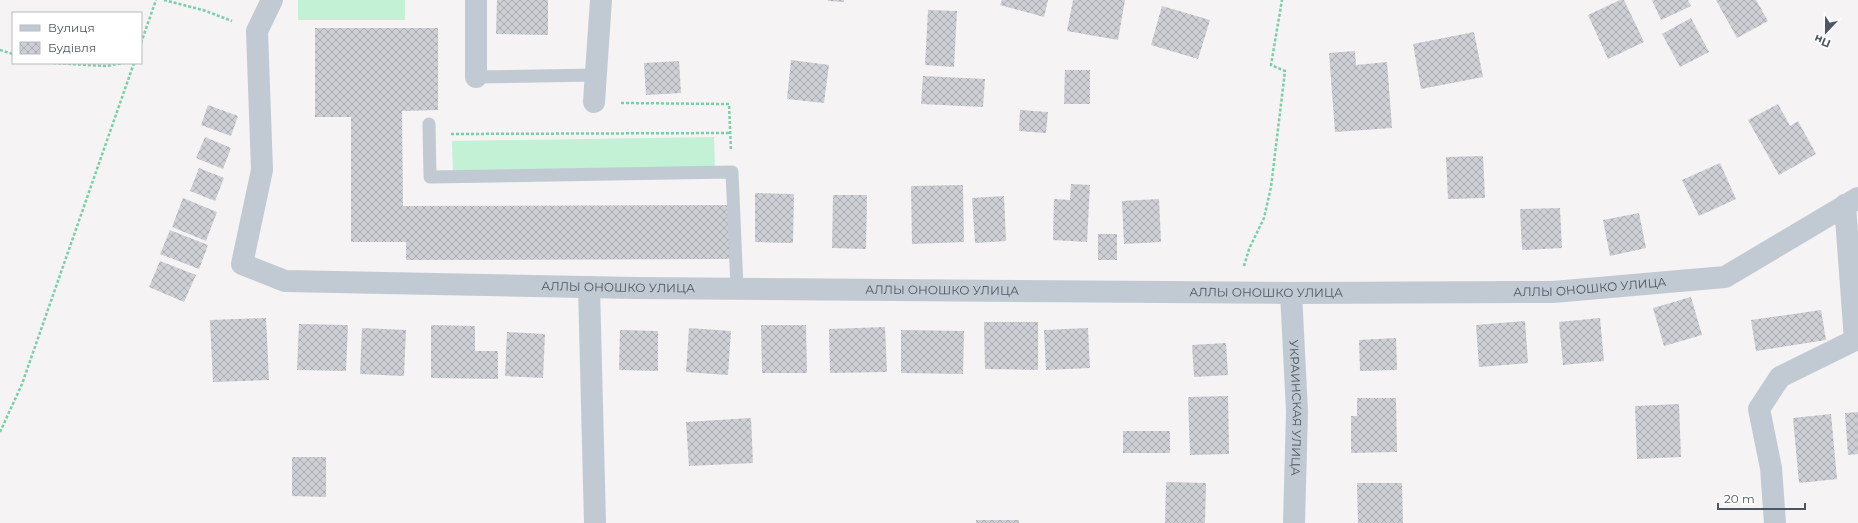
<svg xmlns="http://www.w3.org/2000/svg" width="1858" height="523" viewBox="0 0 1858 523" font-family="Montserrat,sans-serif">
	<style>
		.grass { fill: #c3f1d5 }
		.building { fill: url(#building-cross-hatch) }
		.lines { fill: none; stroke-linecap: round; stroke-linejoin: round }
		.path { stroke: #7ad0a6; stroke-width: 2.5; stroke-dasharray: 3 2; stroke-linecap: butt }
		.lane { stroke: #c1cad2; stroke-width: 13 }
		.street { stroke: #c1cad2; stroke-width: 22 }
		.labels { text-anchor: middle; stroke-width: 3; stroke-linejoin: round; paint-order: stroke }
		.street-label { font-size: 12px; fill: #4a5661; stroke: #fff }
	</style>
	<defs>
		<pattern id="building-cross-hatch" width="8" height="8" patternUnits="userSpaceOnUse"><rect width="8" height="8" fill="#cdcfd5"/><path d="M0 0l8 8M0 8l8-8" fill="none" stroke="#a8abb0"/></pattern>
	</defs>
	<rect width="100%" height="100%" fill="#f5f3f3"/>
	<path class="grass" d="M298 0H405V20H298Z
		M714 137 715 168 453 172 452 141Z"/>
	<path class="building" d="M497 0H548V35L496 34Z
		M828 0H844V2L828 1Z
		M1002 0H1048L1044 17 1000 5Z
		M1073 0H1125L1118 40 1067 31Z
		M1620 0H1624L1644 42 1608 59 1588 15Z
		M1652 0H1688L1691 6 1661 20Z
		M1716 0H1756L1768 21 1737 38Z
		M1162 6 1210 20 1198 59 1151 45Z
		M928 10 957 11 954 67 925 65Z
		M1691 18 1709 52 1680 67 1662 34Z
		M315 28H438V110L402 111 403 206 730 205V259L406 260V242H351V117H315Z
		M1474 32 1483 77 1421 89 1413 44Z
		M1355 51 1356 65 1387 62 1392 128 1335 132 1329 53Z
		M791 60 829 65 824 103 787 99Z
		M679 61 681 93 646 95 644 63Z
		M1065 70H1090V104H1064Z
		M923 76 985 79 983 107 921 104Z
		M1778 104 1790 126 1798 121 1816 154 1779 175 1748 120Z
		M208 105 238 116 231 136 201 125Z
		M1020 110 1048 112 1046 133 1019 131Z
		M205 137 231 148 223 169 196 158Z
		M1483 156 1485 198 1448 199 1446 157Z
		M1720 163 1736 199 1699 216 1682 180Z
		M199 168 224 178 215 201 190 191Z
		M1071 184 1090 185 1087 242 1053 240 1054 199 1070 200Z
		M963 185 964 242 912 244 911 186Z
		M755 193 794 194 793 243 755 242Z
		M833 195H867L866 249 832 248Z
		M1004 196 1006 241 975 243 972 198Z
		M183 198 217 212 206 241 172 227Z
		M1159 199 1161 242 1124 244 1122 201Z
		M1560 208 1562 248 1522 250 1520 209Z
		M1639 213 1646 248 1610 256 1603 220Z
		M170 230 208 245 199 269 160 254Z
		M1098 234H1117V260H1098Z
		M160 261 196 275 184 302 149 287Z
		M1691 297 1702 335 1664 346 1653 308Z
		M1821 310 1826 340 1756 351 1751 320Z
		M266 318 269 380 213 382 210 320Z
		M1600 318 1604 361 1563 365 1559 322Z
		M1525 321 1528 363 1479 367 1476 325Z
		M984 322H1038V370L985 369Z
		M299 324 348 325 346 371 297 370Z
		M431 325 475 326V351H498V379L431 378Z
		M761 325H806L807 373H762Z
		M885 327 887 372 830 373 829 329Z
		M362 328 406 330 404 376 360 374Z
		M689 328 731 331 728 375 686 372Z
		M1088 328 1090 368 1046 370 1044 330Z
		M620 330 658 331V371L619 370Z
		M901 330 964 331 963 374 901 373Z
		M507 332 545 334 543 378 505 376Z
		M1396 338 1397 370 1360 371 1359 340Z
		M1226 343 1228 375 1194 377 1192 345Z
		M1228 396 1229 454 1190 455 1188 397Z
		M1357 398H1396L1397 452 1351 453V416H1357Z
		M1679 404 1681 457 1637 459 1635 406Z
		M1858 412V454L1848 455 1845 413Z
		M1831 414 1837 479 1799 483 1793 418Z
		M751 418 753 463 689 466 686 422Z
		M1123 431H1170V453H1123Z
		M292 457H326V497L292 496Z
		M1166 482 1206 483 1205 523H1165Z
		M1357 483H1402L1403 523H1358Z
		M976 520H1019V523H976Z"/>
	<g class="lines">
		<path class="path" d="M164 0 203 10 232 21
			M141 43 156 0
			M0 50 13 54
			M53 63 106 66 124 63
			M621 103 729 104 731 151
			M451 134 730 133
			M1244 266 1249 249 1264 218 1271 187 1285 71 1271 65 1282 0
			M0 432 22 384 134 63"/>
		<path class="lane" d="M476 77 596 75
			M429 124 430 177 732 172 737 288"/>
		<g class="street">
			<path id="s1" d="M272 0 257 31 262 170 242 264 285 281 636 288 1291 293 1553 292 1725 277 1858 198"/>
			<path d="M476 77V0"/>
			<path d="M594 102 601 0"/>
			<path d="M589 287 595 523"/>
			<path id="s2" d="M1291 293 1297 411 1294 523"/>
			<path d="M1775 523 1771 468 1759 409 1780 377 1855 340 1845 205"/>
		</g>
	</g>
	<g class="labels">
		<g class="street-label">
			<text dy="4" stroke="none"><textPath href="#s1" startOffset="649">АЛЛЫ ОНОШКО УЛИЦА</textPath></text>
			<text dy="4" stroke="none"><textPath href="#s1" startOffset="1621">АЛЛЫ ОНОШКО УЛИЦА</textPath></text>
			<text dy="4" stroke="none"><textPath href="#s1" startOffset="973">АЛЛЫ ОНОШКО УЛИЦА</textPath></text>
			<text dy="4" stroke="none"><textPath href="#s1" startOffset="1297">АЛЛЫ ОНОШКО УЛИЦА</textPath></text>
			<text dy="4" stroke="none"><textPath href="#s2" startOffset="115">УКРАИНСКАЯ УЛИЦА</textPath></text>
		</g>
	</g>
	<rect x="12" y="12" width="130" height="52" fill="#ffffff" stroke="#b7bbc0"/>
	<rect x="20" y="25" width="20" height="6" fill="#c1cad2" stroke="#b7bbc0"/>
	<text x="48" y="32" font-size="12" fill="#4a5661">Вулиця</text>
	<rect x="20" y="42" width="20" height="12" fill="url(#building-cross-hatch)" stroke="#b7bbc0"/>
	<text x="48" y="52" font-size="12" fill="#4a5661">Будівля</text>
	<g transform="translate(1826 32) rotate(202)" stroke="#ffffff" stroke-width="3" paint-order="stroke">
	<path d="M0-3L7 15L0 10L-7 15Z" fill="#4a5661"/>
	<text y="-6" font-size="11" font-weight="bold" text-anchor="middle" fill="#4a5661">Пн</text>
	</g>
	<path d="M1718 503v6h87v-6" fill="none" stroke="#4a5661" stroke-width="2"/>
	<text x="1724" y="503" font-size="12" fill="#4a5661" stroke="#ffffff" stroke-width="3" paint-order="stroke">20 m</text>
</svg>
